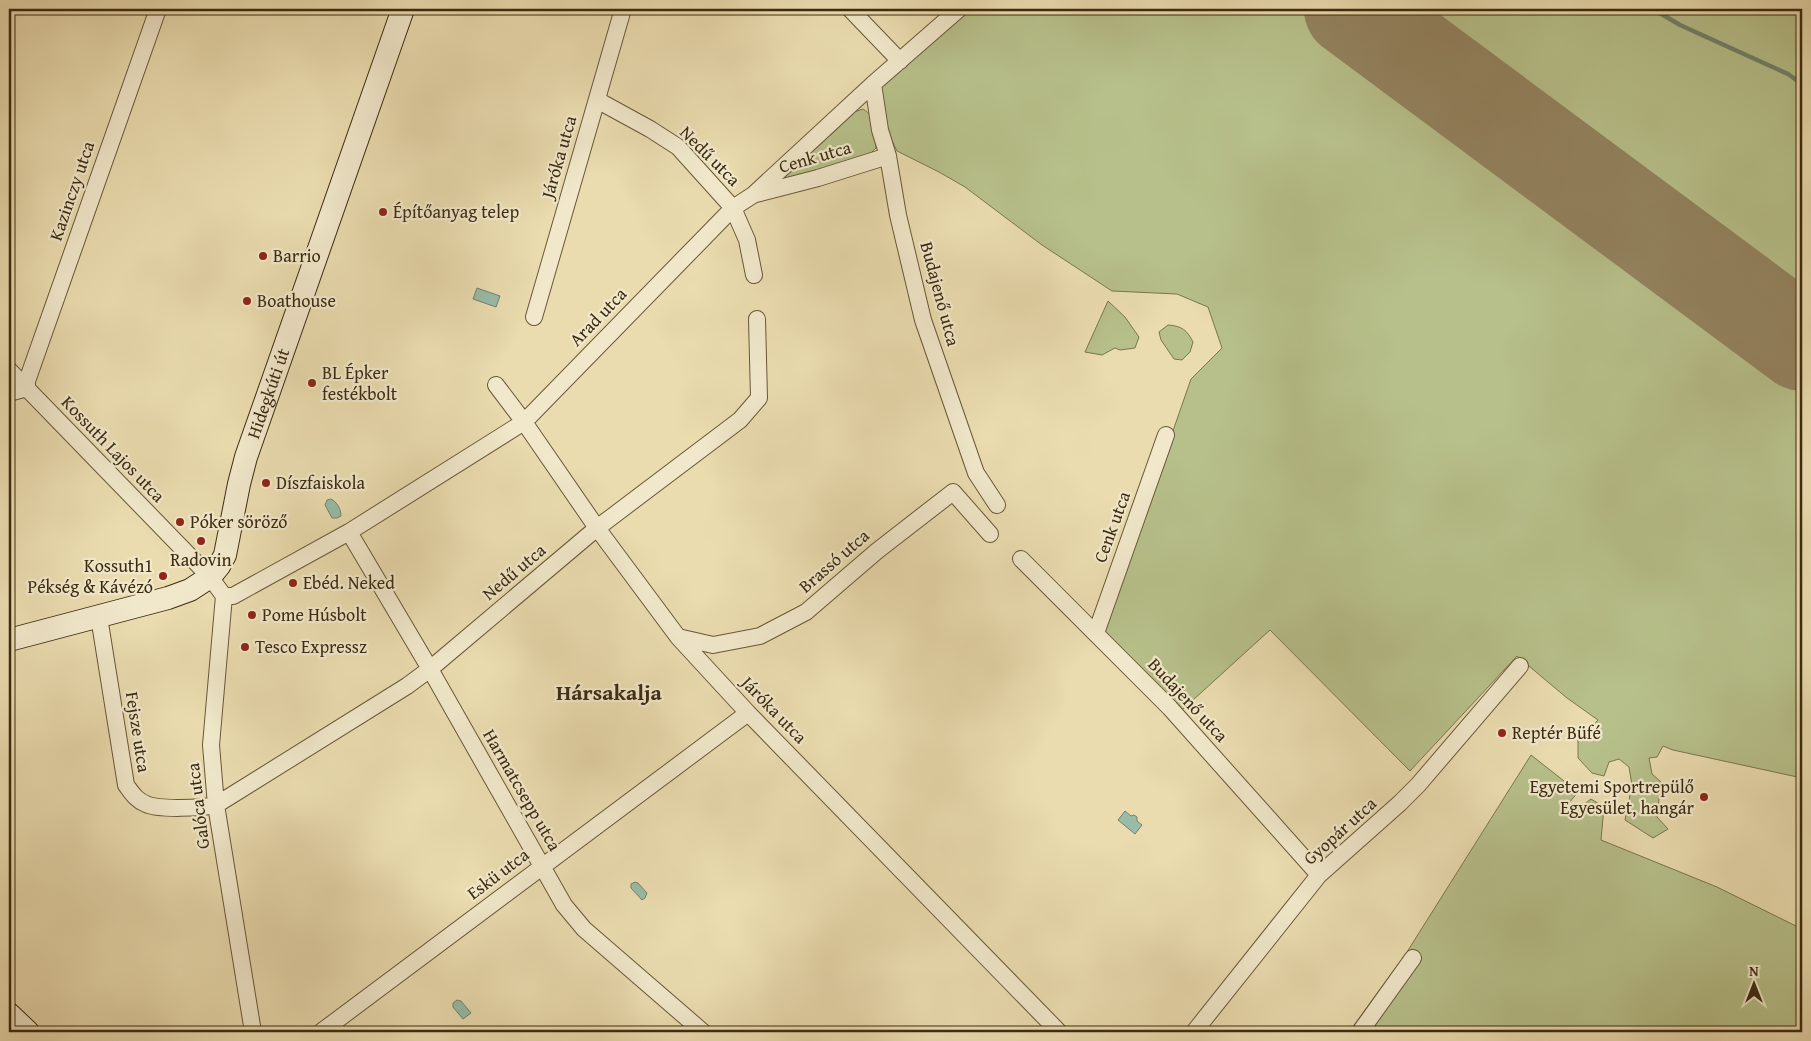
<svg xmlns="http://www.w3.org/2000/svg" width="1811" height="1041" viewBox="0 0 1811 1041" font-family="'Gentium Book Plus',serif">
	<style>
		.green { fill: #b7c08a; stroke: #7a764e }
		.water { fill: #98bca8; stroke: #73826c }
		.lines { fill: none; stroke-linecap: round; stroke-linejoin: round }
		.stream { stroke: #73826c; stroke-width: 4.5 }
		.runway { stroke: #938460; stroke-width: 96 }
		.street-casing { stroke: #685738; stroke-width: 18 }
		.secondary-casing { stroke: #3c2b11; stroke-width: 24 }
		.street { stroke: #f1e8cb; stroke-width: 16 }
		.secondary { stroke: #f1e8cb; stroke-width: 22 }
		.poi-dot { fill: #8f2418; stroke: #f1e8cb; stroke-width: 2 }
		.labels { text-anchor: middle; stroke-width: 4.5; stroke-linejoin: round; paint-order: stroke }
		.street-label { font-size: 18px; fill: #3c2b11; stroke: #f1e8cb }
		.poi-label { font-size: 18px; fill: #3c2b11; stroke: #f1e8cb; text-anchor: start }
		.district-label { font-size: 22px; font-weight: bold; fill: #3c2b11; stroke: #f1e8cb }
	</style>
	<rect width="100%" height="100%" fill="#eadcaf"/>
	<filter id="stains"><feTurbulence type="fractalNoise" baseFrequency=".004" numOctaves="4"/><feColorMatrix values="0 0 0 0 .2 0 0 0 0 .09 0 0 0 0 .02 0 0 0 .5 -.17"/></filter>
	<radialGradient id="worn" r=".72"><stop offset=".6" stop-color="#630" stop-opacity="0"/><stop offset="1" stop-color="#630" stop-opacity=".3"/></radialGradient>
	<path class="green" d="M968 9H1802V778L1673 750 1663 746 1657 757 1649 758 1652 774 1661 782 1657 817 1668 829 1653 838 1625 820 1632 785 1629 767 1619 759 1609 762 1604 776 1592 773 1578 758V736L1591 728 1598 720 1567 698 1517 656 1410 771 1270 630 1182 710 1103 632 1191 379 1222 348 1208 307 1177 294 1112 291 1042 245 965 187 939 172 897 151 887 131 880 86Z
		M863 109C878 118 876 132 876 148L868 156 820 172 779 180 837 129 854 112Z
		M1108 301 1125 317 1139 337 1135 348 1120 350 1115 348 1102 355 1085 352Z
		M1168 325C1182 326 1187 330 1193 342L1190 352 1182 360 1174 359 1161 340 1159 332Z
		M1531 755 1578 792 1564 809 1569 816 1591 799 1604 807 1601 840 1717 887 1802 929V1032H1349L1407 952Z"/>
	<path class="water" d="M477 288 500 296 496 307 473 299Z
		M331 499C337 502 341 509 341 516L337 518H332L325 505 327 500Z
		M1125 811 1131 816 1134 815 1137 817V821L1142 825 1135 834 1118 820Z
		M635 882 638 883 647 893 645 898 642 900 631 888V884Z
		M457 1000 461 1001 471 1013 463 1019 453 1007V1003Z"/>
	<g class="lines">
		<path class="stream" d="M1653 9 1680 25 1788 74 1802 84"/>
		<path class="runway" d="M1352 9 1802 343"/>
		<g class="street-casing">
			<path id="street" d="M850 9 900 61
				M873 84 880 130 888 156 898 215 923 320 976 473 997 505
				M597 100 650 129 678 147 733 208 747 240 754 275
				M756 194 818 178 888 156
				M534 317 623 9
				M9 370 210 577 224 596 211 745 216 805 253 1032
				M496 385 524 422 597 528 678 637 748 713 1059 1032
				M27 388V381L158 9
				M9 393 27 388
				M349 532 430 669 564 905 584 929 703 1032
				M1021 559 1170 708 1319 875
				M224 596H233L349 532 524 422 733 208 753 195 873 84 959 9
				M99 617 126 785C132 793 136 800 146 804 158 810 202 808 216 805L407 686 430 669 597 528 740 420 759 398 757 319
				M1096 633 1166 435
				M678 637 713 645 760 636 806 612 877 551 953 492 990 534
				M321 1032 748 713
				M1194 1032 1319 875 1400 803 1418 785 1520 666
				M1360 1032 1413 958"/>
		</g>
		<g class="secondary-casing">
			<g id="secondary">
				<path id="s1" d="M9 640 168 598 190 590 210 577 219 566 225 555 239 484 246 457 403 9"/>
				<path d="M9 1014 28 1032"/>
			</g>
		</g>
		<use href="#street" class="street"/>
		<use href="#secondary" class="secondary"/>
	</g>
	<g class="poi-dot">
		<circle cx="383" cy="212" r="5"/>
		<circle cx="263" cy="256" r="5"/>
		<circle cx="247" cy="301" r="5"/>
		<circle cx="312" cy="383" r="5"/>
		<circle cx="266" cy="483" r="5"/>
		<circle cx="180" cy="522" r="5"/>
		<circle cx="201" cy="541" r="5"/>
		<circle cx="163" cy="576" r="5"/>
		<circle cx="293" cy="583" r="5"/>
		<circle cx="252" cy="615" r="5"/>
		<circle cx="245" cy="647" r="5"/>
		<circle cx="1502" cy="733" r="5"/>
		<circle cx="1704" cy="797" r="5"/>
	</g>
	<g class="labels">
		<g class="street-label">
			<text transform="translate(710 156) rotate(45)" y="6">Nedű utca</text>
			<text transform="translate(559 157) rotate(-74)" y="6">Járóka utca</text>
			<text transform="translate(815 157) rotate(-16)" y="6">Cenk utca</text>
			<text transform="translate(72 191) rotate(-71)" y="6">Kazinczy utca</text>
			<text transform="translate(940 294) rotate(75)" y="6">Budajenő utca</text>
			<text transform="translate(598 317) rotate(-46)" y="6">Arad utca</text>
			<text dy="6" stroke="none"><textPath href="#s1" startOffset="406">Hidegkúti út</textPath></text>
			<text transform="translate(113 449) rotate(46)" y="6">Kossuth Lajos utca</text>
			<text transform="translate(1112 527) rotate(-70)" y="6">Cenk utca</text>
			<text transform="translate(834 561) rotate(-41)" y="6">Brassó utca</text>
			<text transform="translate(514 572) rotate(-40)" y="6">Nedű utca</text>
			<text transform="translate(1188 700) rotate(47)" y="6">Budajenő utca</text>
			<text transform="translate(774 710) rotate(46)" y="6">Járóka utca</text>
			<text transform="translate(138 732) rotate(81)" y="6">Fejsze utca</text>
			<text transform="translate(522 790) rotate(60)" y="6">Harmatcsepp utca</text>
			<text transform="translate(198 806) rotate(-97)" y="6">Galóca utca</text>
			<text transform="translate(1340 831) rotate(-42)" y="6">Gyopár utca</text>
			<text transform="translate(498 874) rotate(-37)" y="6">Eskü utca</text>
		</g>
		<g class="poi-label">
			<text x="393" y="218">Építőanyag telep</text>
			<text x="273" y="262">Barrio</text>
			<text x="257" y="307">Boathouse</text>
			<text x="322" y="379">BL Épker<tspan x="322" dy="21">festékbolt</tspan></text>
			<text x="276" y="489">Díszfaiskola</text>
			<text x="190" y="528">Póker söröző</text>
			<text x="201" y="566" text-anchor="middle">Radovin</text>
			<text x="153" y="572" text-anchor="end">Kossuth1<tspan x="153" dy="21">Pékség &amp; Kávézó</tspan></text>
			<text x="303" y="589">Ebéd. Neked</text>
			<text x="262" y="621">Pome Húsbolt</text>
			<text x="255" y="653">Tesco Expressz</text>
			<text x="1512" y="739">Reptér Büfé</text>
			<text x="1694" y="793" text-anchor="end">Egyetemi Sportrepülő<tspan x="1694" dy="21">Egyesület, hangár</tspan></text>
		</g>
		<g class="district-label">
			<text x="609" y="700">Hársakalja</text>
		</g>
	</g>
	<rect width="1811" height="1041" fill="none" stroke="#eadcaf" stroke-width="30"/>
	<rect x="10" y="10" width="1791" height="1021" fill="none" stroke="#3c2b11" stroke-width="2.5"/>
	<rect x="15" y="15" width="1781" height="1011" fill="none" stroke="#3c2b11"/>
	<g transform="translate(1754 984)" stroke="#f1e8cb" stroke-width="4" paint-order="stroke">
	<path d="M0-4L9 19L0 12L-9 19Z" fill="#3c2b11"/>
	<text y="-8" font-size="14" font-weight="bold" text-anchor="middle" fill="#3c2b11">N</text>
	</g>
	<rect width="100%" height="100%" filter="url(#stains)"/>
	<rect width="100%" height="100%" fill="url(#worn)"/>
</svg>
